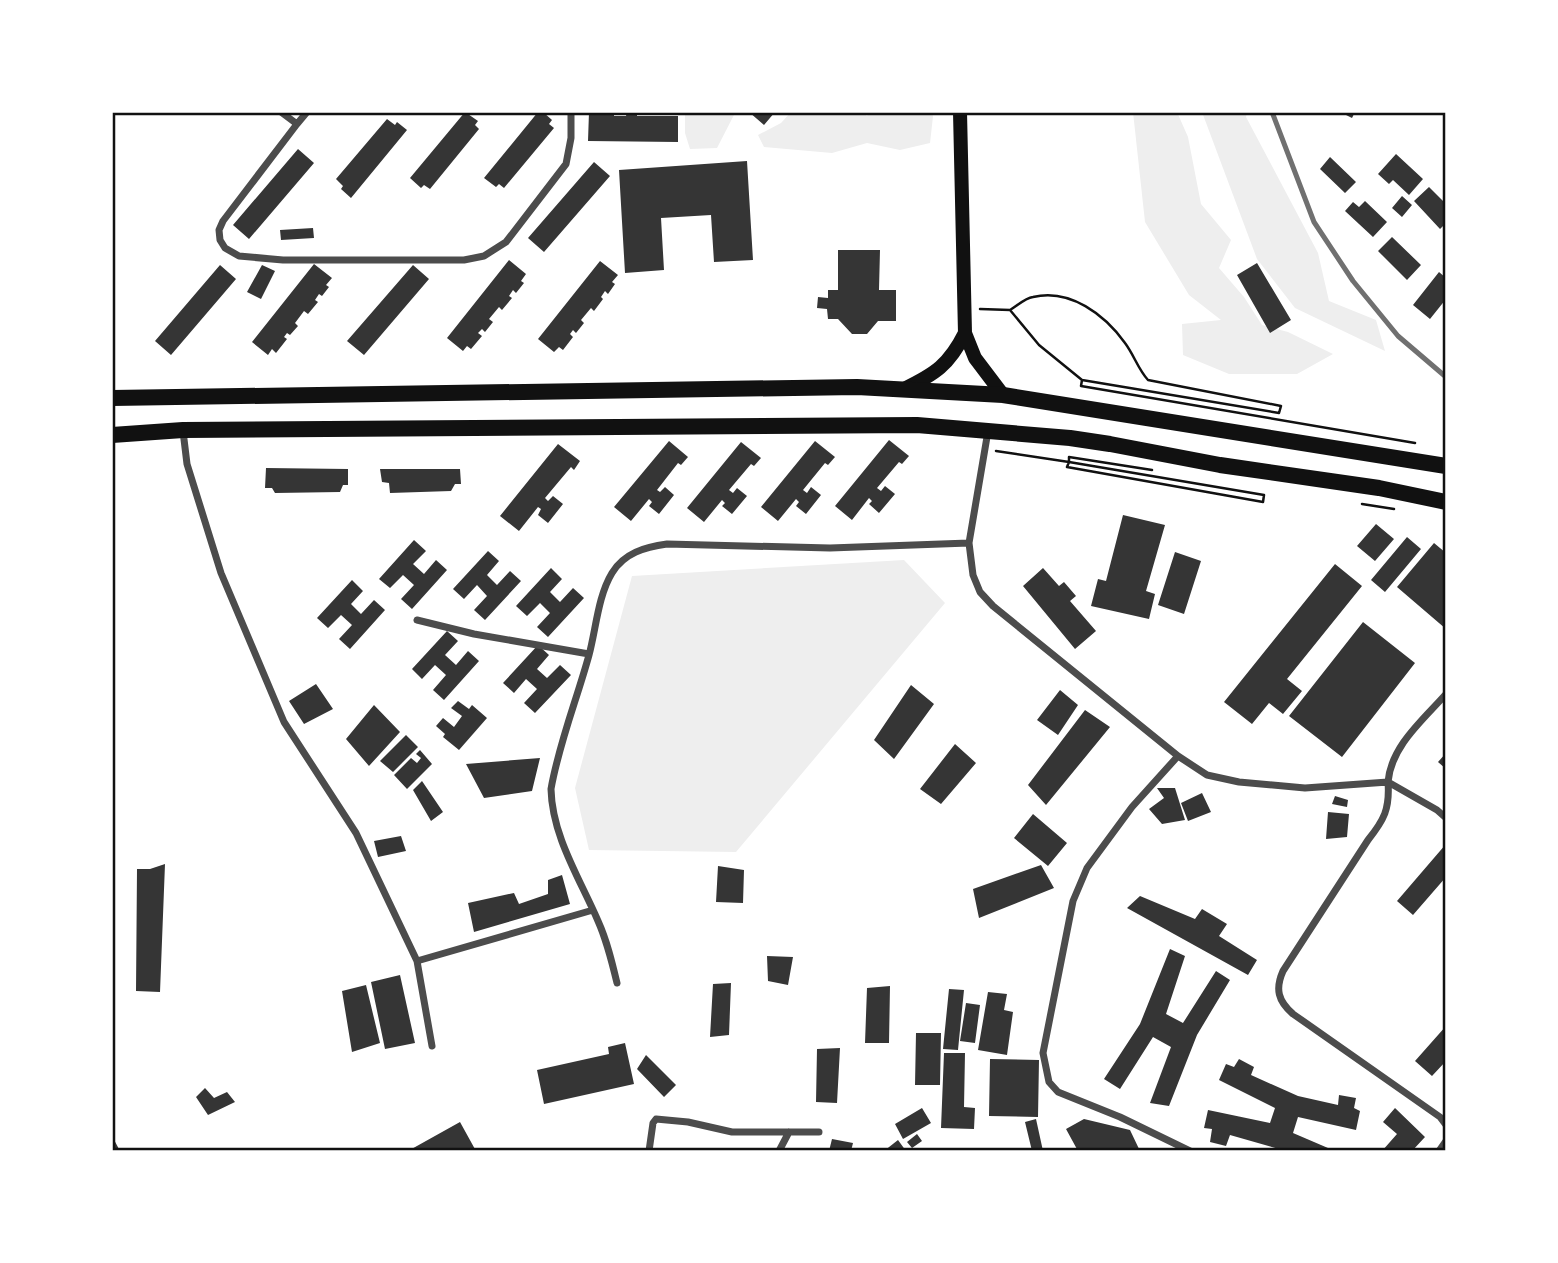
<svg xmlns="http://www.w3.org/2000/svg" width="1558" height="1263" viewBox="0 0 1558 1263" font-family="Spectral,serif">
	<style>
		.green { fill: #eee }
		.building { fill: #353535 }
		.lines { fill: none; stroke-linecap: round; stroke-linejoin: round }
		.path { stroke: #111; stroke-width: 2.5 }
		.minor { stroke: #4c4c4c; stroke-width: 7 }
		.secondary { stroke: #111; stroke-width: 14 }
		.trunk { stroke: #111; stroke-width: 16 }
		.rail { stroke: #707070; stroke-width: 5 }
		.neatline { fill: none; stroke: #111; stroke-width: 2.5 }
	</style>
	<rect width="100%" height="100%" fill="#fff"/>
	<path class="green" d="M681 112H735V113L717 148 690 149 685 133V115Z
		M791 112H862L867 116 870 112H931L933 116 930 143 900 150 867 143 832 153 764 147 758 135 781 123Z
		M1133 112H1177L1188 137 1201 204 1231 240 1219 268 1244 297 1262 325 1288 332 1333 354 1297 374H1229L1183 355 1182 324 1221 320 1189 295 1145 222Z
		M1202 112H1247L1246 117 1318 253 1329 301 1376 320 1385 351 1295 308 1257 259Z
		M904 560 945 603 736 852 589 850 575 788 632 576Z"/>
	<path class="building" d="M465 112 478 121 475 125 479 129 430 189 424 185 421 188 410 178Z
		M538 112H543L552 120 549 124 554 128 504 188 499 184 496 187 484 178Z
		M589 112H614V116H626L627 112H637V116H678V142L588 141Z
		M749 112H775L764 125Z
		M1340 112H1355L1352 118Z
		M387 119 395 125 397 122 407 130 351 198 341 189 343 186 336 179Z
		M298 149 314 163 249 239 233 225Z
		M1396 154 1423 179 1409 195 1393 180 1389 184 1378 174Z
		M1330 157 1356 182 1345 193 1320 169Z
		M747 161 753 260 714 262 711 215 661 218 664 270 625 273 619 170Z
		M594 162 610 176 544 252 528 238Z
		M1429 187 1446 204V223L1440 229 1414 201Z
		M1402 196 1412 205 1402 217 1392 208Z
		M1365 201 1387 222 1373 237 1345 211 1353 202 1359 207Z
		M313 228 314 238 281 240 280 230Z
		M1392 237 1421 265 1407 280 1378 251Z
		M838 250H880L879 290H896V321H878L867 334H852L838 319H828L827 309 817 308 818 297 828 298V290H838Z
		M509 260 526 274 521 281 524 283 516 293 513 290 509 296 512 298 502 310 499 307 489 319 493 322 485 332 482 329 478 333 482 336 471 349 467 346 463 351 447 338Z
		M600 261 618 275 612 282 615 284 608 294 605 291 601 297 603 299 594 311 591 308 581 320 584 323 576 333 573 330 570 334 573 337 563 350 559 347 554 352 538 339Z
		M1257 263 1291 320 1270 333 1237 275Z
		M314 264 332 278 326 285 329 287 322 296 319 294 315 300 318 302 308 314 304 311 295 323 298 326 290 335 287 333 284 337 287 339 276 353 272 349 268 355 252 342Z
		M220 265 236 279 171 355 155 341Z
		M262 265 275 271 261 299 247 292Z
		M413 265 429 279 364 355 347 341Z
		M1439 272 1446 278V299L1430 319 1413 305Z
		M889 440 909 456 902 464 899 462 877 488 881 491 885 486 895 494 879 513 869 504 872 501 869 498 852 520 835 506Z
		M669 441 688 457 681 465 678 463 657 490 660 492 665 487 674 495 659 514 649 506 652 502 649 499 631 521 614 507Z
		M815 441 835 457 828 465 825 463 803 490 807 493 811 487 821 495 806 514 796 506 799 502 796 499 778 521 761 507Z
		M741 442 761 458 754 466 751 464 729 490 733 493 737 488 747 496 732 514 722 506 725 503 722 500 704 522 687 508Z
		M558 444 580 461 574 470 571 467 545 498 548 501 553 496 563 504 548 523 538 515 541 509 538 507 519 531 500 516Z
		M266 468 348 469V485H343L340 492 275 493 272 488H265Z
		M380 469H460L461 484H455L451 491 390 493 389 483 382 482Z
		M1123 515 1165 525 1146 591 1155 594 1149 619 1091 606 1098 579 1106 581Z
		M1376 524 1394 539 1375 561 1357 546Z
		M1407 537 1421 549 1385 592 1371 580Z
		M414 540 426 551 413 564 424 574 436 560 447 570 412 609 401 599 414 585 403 575 390 588 379 579Z
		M1434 543 1446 553V629L1397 587Z
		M488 551 499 561 487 575 497 585 510 571 521 581 485 620 474 610 487 596 477 585 464 599 453 589Z
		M1175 552 1201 561 1184 614 1158 605Z
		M1335 564 1362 586 1287 679 1302 691 1283 714 1269 703 1252 724 1224 702Z
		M551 568 562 579 550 592 560 602 573 588 584 598 548 637 537 627 550 613 540 603 527 616 516 606Z
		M1043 568 1059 586 1064 582 1076 596 1070 601 1096 631 1075 649 1023 586Z
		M352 580 363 591 351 604 361 614 374 600 385 610 350 649 339 639 352 625 341 615 328 628 317 618Z
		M1363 622 1415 663 1342 757 1289 716Z
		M447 631 458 641 445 655 456 665 468 651 479 661 444 700 433 690 446 675 435 665 422 679 412 669Z
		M538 645 549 655 537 669 547 678 560 665 571 675 535 713 524 703 537 689 526 679 514 693 503 683Z
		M316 684 333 709 304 724 289 701Z
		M911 685 934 704 894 759 874 740Z
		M1060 690 1078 705 1058 735 1037 720Z
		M458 701 469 709 472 705 487 718 459 750 443 737 445 734 436 726 443 718 454 727 462 716 451 708Z
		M374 705 400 732 369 766 346 739Z
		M1085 710 1110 727 1046 805 1028 785Z
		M406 735 418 747 393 772 380 761Z
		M955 744 976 763 941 804 920 789Z
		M420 750 432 764 407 789 394 775 411 758 417 763 421 758 416 754Z
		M1446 753V769L1438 762Z
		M540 758 532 791 484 798 466 764Z
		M422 781 443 812 431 821 413 790Z
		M1157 788H1175L1185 820 1162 824 1149 809 1164 798Z
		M1202 793 1211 812 1188 821 1181 803Z
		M1335 796 1348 800 1347 807 1332 804Z
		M1328 812 1349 814 1347 837 1326 839Z
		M1033 814 1067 843 1048 866 1014 838Z
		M401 836 406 851 378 857 374 841Z
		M1446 844V877L1413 915 1397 901Z
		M165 864 160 992 136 991 137 869H150Z
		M1041 865 1054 888 979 918 973 889Z
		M718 866 744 870 743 903 716 902Z
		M562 875 570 904 474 932 468 903 514 893 519 904 548 894V880Z
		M1140 896 1195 919 1202 909 1227 924 1219 936 1257 960 1248 975 1127 908Z
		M1170 949 1185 956 1166 1014 1183 1023 1216 971 1230 980 1197 1035 1169 1106 1150 1103 1171 1047 1153 1037 1120 1089 1104 1079 1140 1024Z
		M767 956 793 957 788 985 768 981Z
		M400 975 415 1043 385 1049 371 982Z
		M731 983 729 1035 710 1037 713 984Z
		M366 985 380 1043 352 1052 342 991Z
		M890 986 889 1043H865L867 988Z
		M949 989 964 990 958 1050 943 1049Z
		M988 992 1007 994 1004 1010 1013 1012 1007 1055 978 1050Z
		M966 1003 980 1005 975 1043 960 1041Z
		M1446 1026V1061L1432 1076 1415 1061Z
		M916 1033H941L940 1085H915Z
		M625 1043 634 1084 544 1104 537 1070 609 1054 608 1047Z
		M840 1048 837 1103 816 1102 817 1049Z
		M944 1053H965L964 1107 975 1108 974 1129 941 1128Z
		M646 1055 676 1085 664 1097 637 1069Z
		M990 1059 1039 1060 1038 1117 989 1116Z
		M1239 1059 1254 1067 1251 1075 1298 1096 1338 1105 1339 1095 1356 1098 1354 1108 1360 1111 1356 1130 1298 1117 1293 1133 1335 1151H1286L1230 1135 1226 1146 1210 1142 1212 1129 1204 1128 1208 1110 1270 1123 1275 1108 1219 1080 1226 1064 1234 1067Z
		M205 1088 214 1098 227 1092 235 1102 208 1115 196 1097Z
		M922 1108 931 1123 903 1139 895 1124Z
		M1395 1108 1425 1137 1412 1151H1382L1397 1134 1383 1122Z
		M1036 1119 1043 1151H1032L1025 1122Z
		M1084 1119 1130 1130 1140 1151H1078L1066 1129Z
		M460 1122 476 1151H408Z
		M917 1134 922 1141 912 1148 907 1142Z
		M112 1136 120 1151H112Z
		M832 1139 853 1143 851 1151H829Z
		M898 1140 906 1151H884Z"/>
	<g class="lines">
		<path class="path" d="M980 309 1010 310 1039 345 1082 380 1081 386 1415 443
			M1010 310C1017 306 1025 298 1033 297 1070 288 1105 315 1125 343 1134 355 1138 369 1148 380L1281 406 1279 413 1082 380
			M996 451 1069 462 1067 467 1263 502 1264 495 1069 462
			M1069 462V457L1152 470
			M1362 504 1394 509"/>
		<path class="minor" d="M281 112 297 124 223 221 219 230 220 240 225 248 239 256 283 260H464L484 256 506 242 566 164 571 138V112
			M297 124 307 112
			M183 431 187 464 221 573 284 722 356 833 417 961 432 1046
			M988 431 969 543 973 575 980 592 993 606 1178 756 1207 775 1239 782 1305 788 1388 782C1390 809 1384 820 1368 840L1283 971C1275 989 1278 1001 1293 1014L1440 1117 1446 1125
			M417 620 474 634 589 654
			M1446 694C1423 720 1391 746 1388 782L1437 810 1446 818
			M1178 756 1132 807 1087 868 1073 901 1043 1053 1049 1082 1058 1092 1120 1117 1190 1151
			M417 961 593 910
			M617 983C612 962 607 941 598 921 580 879 552 836 551 789 559 743 577 699 589 655 596 629 598 596 612 573 624 553 645 547 667 544L830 548 969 543
			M649 1151 653 1123 656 1119 688 1122 732 1132H819
			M779 1151 789 1132
			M1439 1151 1446 1141"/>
		<path class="secondary" d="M960 112 965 333 975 358 1003 395
			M904 389C935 374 949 365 965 333"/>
		<path class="trunk" d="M112 398 857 387 1003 395 1446 466
			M112 435 183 430 917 425 1070 438 1110 444 1220 465 1379 488 1446 502"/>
		<path class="rail" d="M1272 112 1314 222 1353 281 1398 336 1446 377"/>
	</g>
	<rect width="1558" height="1263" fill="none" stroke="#ffffff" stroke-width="228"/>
	<rect x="114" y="114" width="1330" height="1035" class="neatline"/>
</svg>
